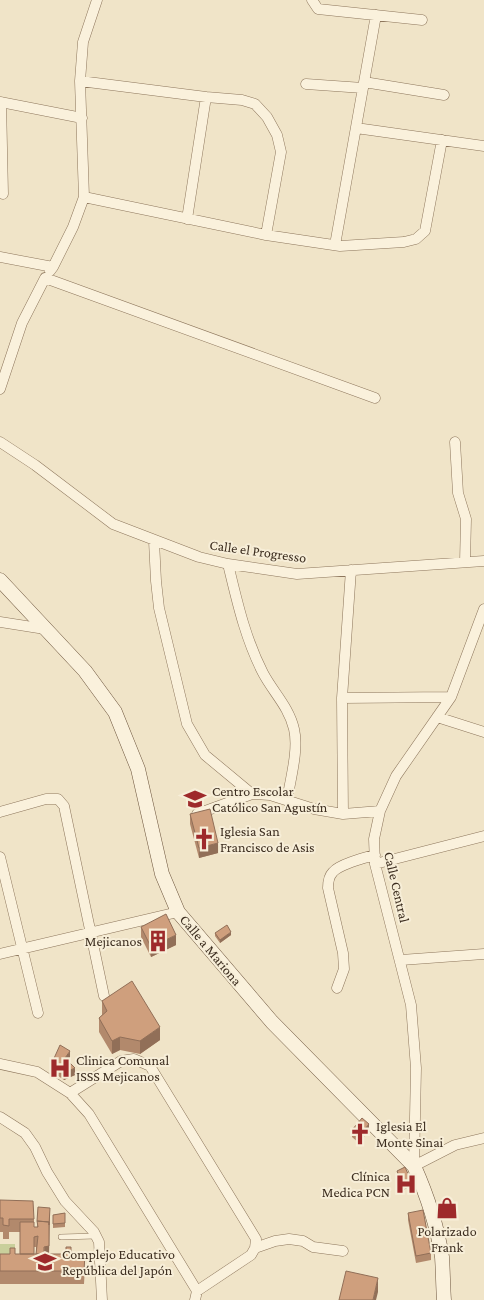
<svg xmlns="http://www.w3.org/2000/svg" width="484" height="1300" viewBox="0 0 484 1300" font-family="'Crimson Pro',serif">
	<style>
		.green { fill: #c9cf9b }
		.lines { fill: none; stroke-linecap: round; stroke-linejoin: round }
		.service-casing { stroke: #8d765c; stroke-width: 6 }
		.minor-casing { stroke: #8d765c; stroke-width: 11 }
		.secondary-casing { stroke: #6f573f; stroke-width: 15 }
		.service { stroke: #faf1dc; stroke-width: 5 }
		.minor { stroke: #faf1dc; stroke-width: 10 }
		.secondary { stroke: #faf1dc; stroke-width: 14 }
		.wall { fill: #b2896c; fill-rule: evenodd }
		.shaded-wall { fill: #916f58 }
		.building { fill: #cf9f7d; stroke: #916f58 }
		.labels { text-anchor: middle; stroke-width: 4; stroke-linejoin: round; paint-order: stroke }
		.street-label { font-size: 14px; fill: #3d2e20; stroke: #f7eed8 }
		.poi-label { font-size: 14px; fill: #3d2e20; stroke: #f7eed8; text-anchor: start }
	</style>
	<rect width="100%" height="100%" fill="#f0e4c8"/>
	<path class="green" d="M0 1244H15V1258H0Z"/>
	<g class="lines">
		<g class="service-casing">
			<path id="service" d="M61 1237 95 1236"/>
		</g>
		<g class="minor-casing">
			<path id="minor" d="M312 0 318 9 422 20
				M80 81 83 42 97 0
				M364 82 444 95
				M306 84 363 88
				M0 102 82 118
				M1 102 3 194
				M356 128 484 146
				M84 197 80 81 206 97 242 100 255 104 267 117 277 135 281 152 266 235
				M187 219 206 97
				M335 245 376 15
				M0 257 53 267 50 271
				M53 267 73 227 84 197 266 235 340 246 404 242 416 239 425 231 442 140
				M0 389 22 323 45 278 375 398
				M0 442 35 465 113 524 199 557 228 564 297 574 484 561
				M455 442 458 493 466 519 465 562
				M154 541 156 581 159 608 187 724 205 755 252 794
				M228 564C237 601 245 638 263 673 273 692 289 707 294 729 299 750 290 780 287 801
				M484 609 451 697 396 776 380 811 374 839 375 864 411 1005 416 1068 414 1166 455 1145 484 1138
				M0 622 45 629
				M342 698 351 570
				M437 717 484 732
				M0 812 46 799H58L64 806 104 996
				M197 814 252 794 270 795 314 809 343 814 380 811
				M343 814 342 698 451 697
				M0 857 38 1013
				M375 864 484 836
				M0 954 178 912
				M401 960 484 954
				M337 988 344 969 343 953 328 888C328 882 329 876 333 872 340 864 364 858 375 855
				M0 1064 37 1072 70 1093 89 1114 197 1291
				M70 1093 121 1061 134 1059 150 1066 256 1239 255 1248 251 1255 197 1291 195 1300
				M0 1117 25 1133 35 1147 47 1172 65 1201 94 1232 99 1242 102 1300
				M255 1248 275 1241 289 1239 303 1241 313 1247 343 1251"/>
		</g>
		<g class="secondary-casing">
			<path id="secondary" d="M0 580 85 671 115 712 138 769 162 874 178 912 272 1022 414 1166C427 1195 437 1225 442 1257 443 1271 443 1286 444 1300"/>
		</g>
		<use href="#service" class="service"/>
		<use href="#minor" class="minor"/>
		<use href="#secondary" class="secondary"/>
	</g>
	<path class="wall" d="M190 814 218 853 199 858 190 824Z
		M141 927 176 945 151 957 141 937Z
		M215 933 231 935 220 943 215 936Z
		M102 1001 160 1040 140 1054 120 1050 112 1054 99 1032V1018L102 1015Z
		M70 1058 68 1061 75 1075 64 1080 51 1071V1065Z
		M352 1130H369L359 1143 352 1137Z
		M397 1171 412 1186 403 1190 397 1174Z
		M0 1200 34 1219V1227H37L38 1207 49 1254H71L85 1267 84 1284H0V1254H20V1232H9V1239H3V1232H0ZM34 1247H36V1254H34Z
		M65 1213V1227L53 1228V1215Z
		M408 1213 431 1253V1260L416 1263 408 1220Z"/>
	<path class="shaded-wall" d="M218 843V853L199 858V848Z
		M231 932V935L220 943V940Z
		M176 935V945L151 957V947Z
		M160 1027V1040L140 1054V1041Z
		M120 1037V1050L112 1054V1041Z
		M70 1051V1058L65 1065V1058Z
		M75 1068V1075L64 1080V1073Z
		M369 1124V1130L359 1143V1136Z
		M412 1183V1186L403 1190V1186Z
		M453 1206V1210L444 1212V1209Z
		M50 1208 49 1256H44Z
		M378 1278V1292L376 1300H373Z"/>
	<path class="building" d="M210 809 218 843 199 848 190 814Z
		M166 914 176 935 151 947 141 927Z
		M227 925 231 932 220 940 215 933Z
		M132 981 160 1027 140 1041 120 1037 112 1041 99 1018 107 1011 102 1001Z
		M60 1045 70 1051 65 1058 75 1068 64 1073 51 1065Z
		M362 1118 369 1124 359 1136 352 1130Z
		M405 1167 412 1183 403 1186 397 1171Z
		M451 1199 453 1206 444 1209 441 1202Z
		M0 1200 33 1201 34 1219H9V1226L3 1225V1218H0Z
		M38 1207 50 1208 49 1225V1222L37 1221Z
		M423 1210 431 1253 416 1256 408 1213Z
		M65 1213V1223L53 1224V1215Z
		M37 1221 49 1222V1246L44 1247V1254H36L38 1236 34 1237V1254H20V1222H34V1227H38Z
		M66 1247H71V1254H85L84 1271H0V1254H10V1248H15V1254H66Z
		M346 1271 378 1278 373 1300H339Z"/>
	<defs>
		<g id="school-bare" transform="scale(1.725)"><path d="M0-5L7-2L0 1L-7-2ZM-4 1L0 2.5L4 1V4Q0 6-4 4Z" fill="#9e2a2b" stroke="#f7eed8" stroke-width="2.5" paint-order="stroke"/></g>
		<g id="church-bare" transform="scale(1.725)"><path d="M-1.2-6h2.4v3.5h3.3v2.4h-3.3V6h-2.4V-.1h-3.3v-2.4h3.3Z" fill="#9e2a2b" stroke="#f7eed8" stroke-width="2.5" paint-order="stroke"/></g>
		<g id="building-bare" transform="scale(1.725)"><path d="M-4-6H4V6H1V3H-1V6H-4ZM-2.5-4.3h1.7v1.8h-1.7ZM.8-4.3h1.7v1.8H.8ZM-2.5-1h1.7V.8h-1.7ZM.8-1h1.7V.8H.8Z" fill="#9e2a2b" stroke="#f7eed8" stroke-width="2.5" paint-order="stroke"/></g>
		<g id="hospital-bare" transform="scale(1.725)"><path d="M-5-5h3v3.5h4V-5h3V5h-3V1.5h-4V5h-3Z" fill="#9e2a2b" stroke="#f7eed8" stroke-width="2.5" paint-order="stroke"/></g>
		<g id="shop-bare" transform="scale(1.725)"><path d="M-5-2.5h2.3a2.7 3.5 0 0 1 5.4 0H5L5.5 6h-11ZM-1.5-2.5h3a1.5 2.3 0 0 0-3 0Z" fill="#9e2a2b" stroke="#f7eed8" stroke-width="2.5" paint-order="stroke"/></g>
	</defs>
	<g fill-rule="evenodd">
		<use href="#school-bare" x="195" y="799"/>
		<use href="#church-bare" x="204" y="839"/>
		<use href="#building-bare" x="158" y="941"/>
		<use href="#hospital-bare" x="60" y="1068"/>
		<use href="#church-bare" x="360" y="1134"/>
		<use href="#hospital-bare" x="406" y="1184"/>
		<use href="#shop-bare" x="447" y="1208"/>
		<use href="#school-bare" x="45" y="1262"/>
	</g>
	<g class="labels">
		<g class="street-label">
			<text transform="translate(258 551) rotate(8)" y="5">Calle el Progresso</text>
			<text transform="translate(397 887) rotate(77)" y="5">Calle Central</text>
			<text transform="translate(211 950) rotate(50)" y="5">Calle a Mariona</text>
		</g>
		<g class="poi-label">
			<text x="212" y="796">Centro Escolar<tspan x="212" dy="16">Católico San Agustín</tspan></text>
			<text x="220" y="836">Iglesia San<tspan x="220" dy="16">Francisco de Asis</tspan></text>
			<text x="142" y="946" text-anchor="end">Mejicanos</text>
			<text x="76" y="1065">Clinica Comunal<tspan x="76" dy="16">ISSS Mejicanos</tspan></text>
			<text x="376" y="1131">Iglesia El<tspan x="376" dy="16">Monte Sinai</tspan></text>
			<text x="390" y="1181" text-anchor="end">Clínica<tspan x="390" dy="16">Medica PCN</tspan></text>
			<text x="447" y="1236" text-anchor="middle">Polarizado<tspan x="447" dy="16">Frank</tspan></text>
			<text x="62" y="1259">Complejo Educativo<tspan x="62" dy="16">República del Japón</tspan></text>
		</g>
	</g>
</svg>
